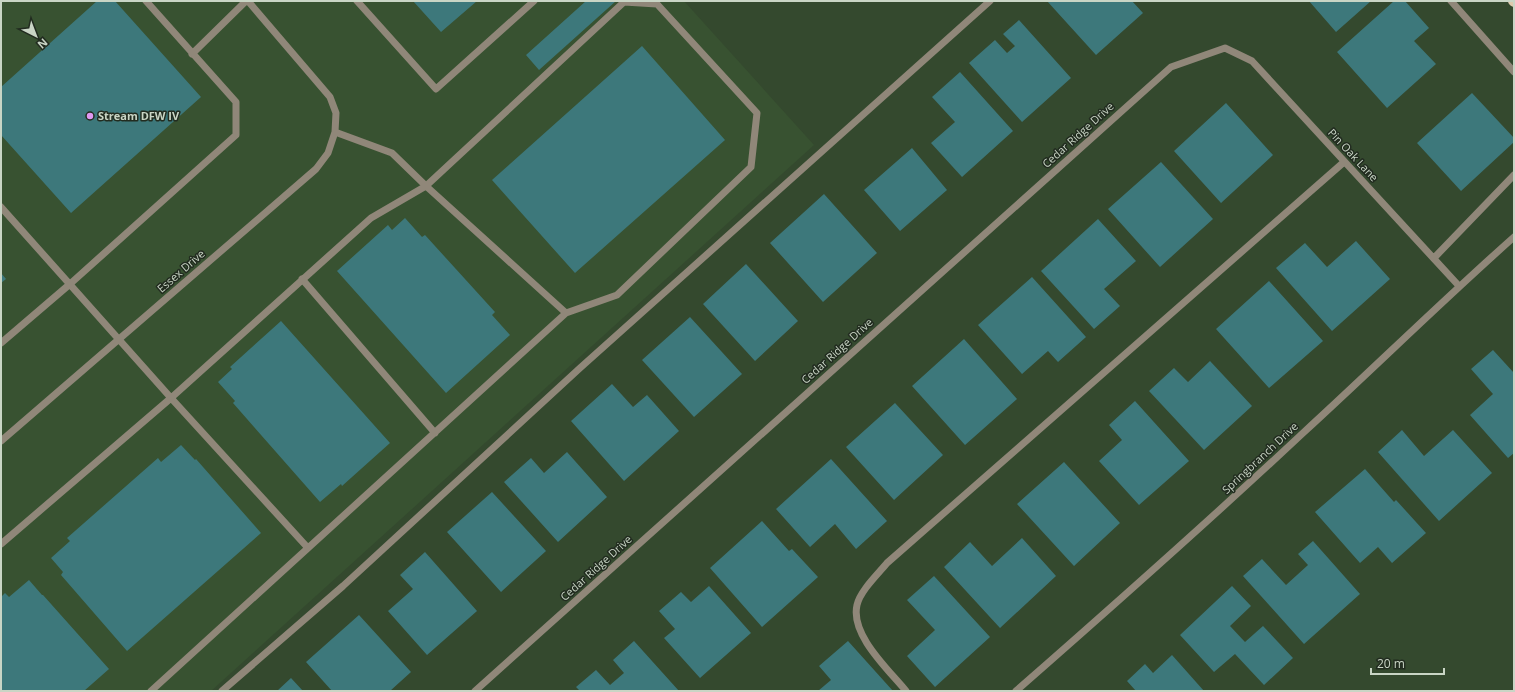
<svg xmlns="http://www.w3.org/2000/svg" width="1515" height="692" viewBox="0 0 1515 692" font-family="'Open Sans',sans-serif">
	<style>
		.built { fill: #385231 }
		.building { fill: #3d787b }
		.lines { fill: none; stroke-linecap: round; stroke-linejoin: round }
		.minor { stroke: #908779; stroke-width: 7 }
		.major { stroke: #ddcaad; stroke-width: 10 }
		.poi-dot { fill: #df98f1; stroke: #222c20; stroke-width: 1.5 }
		.labels { text-anchor: middle; stroke-width: 3; stroke-linejoin: round; paint-order: stroke }
		.poi-label { font-size: 11px; font-weight: bold; fill: #c9d5c5; stroke: #222c20; text-anchor: start }
		.street-label { font-size: 11px; fill: #c9d5c5; stroke: #222c20 }
	</style>
	<rect width="100%" height="100%" fill="#34492e"/>
	<path class="built" d="M1 1H684L814 145 211 691H1Z"/>
	<path class="building" d="M97 1H115L201 97 71 213 1 135V87Z
		M413 1H477L441 32Z
		M586 1H616L539 70 526 55Z
		M1047 1H1132L1143 13 1096 55Z
		M1309 1H1371L1336 32Z
		M1394 1H1405L1429 28 1414 41 1436 64 1387 108 1337 52Z
		M1019 20 1071 78 1022 122 969 63 995 40 1007 53 1015 46 1003 34Z
		M642 46 725 140 575 273 492 180Z
		M960 72 1013 131 962 177 931 143 955 122 932 97Z
		M1472 93 1514 138V142L1461 191 1417 143Z
		M1226 103 1273 155 1221 203 1174 151Z
		M912 148 947 190 900 231 864 190Z
		M1161 162 1213 219 1160 267 1108 209Z
		M824 194 877 253 823 302 770 243Z
		M405 218 422 237 425 235 495 312 492 315 510 335 446 393 337 271 388 225 392 230Z
		M1098 219 1136 261 1104 289 1120 306 1094 329 1041 271Z
		M1356 241 1390 279 1332 331 1276 268 1305 243 1327 267Z
		M746 264 798 321 755 361 703 304Z
		M1 273 6 279 1 283Z
		M1032 277 1086 337 1058 362 1048 351 1022 374 978 325Z
		M1269 281 1323 341 1269 388 1216 329Z
		M690 317 742 374 694 417 642 360Z
		M281 321 390 443 342 486 341 484 320 502 233 403 235 401 218 382 232 369 230 367Z
		M964 339 1017 399 965 445 912 386Z
		M1493 350 1514 373V453L1508 458 1470 415 1493 394 1471 369Z
		M1210 361 1252 406 1204 450 1149 391 1174 368 1188 382Z
		M612 384 633 407 647 395 679 431 624 481 571 421Z
		M1135 401 1189 461 1139 505 1099 461 1122 440 1109 425Z
		M895 403 943 455 894 500 846 447Z
		M1402 430 1424 456 1453 430 1492 473 1439 521 1378 452Z
		M181 445 195 460 196 459 261 533 127 651 61 575 63 572 51 558 70 541 67 538 158 458 161 462Z
		M567 452 607 497 558 542 504 482 531 458 544 473Z
		M831 459 887 521 856 549 835 524 810 547 776 509Z
		M1064 462 1120 523 1074 566 1017 504Z
		M1365 469 1394 502 1396 500 1426 533 1392 563 1378 547 1360 563 1315 512Z
		M492 492 546 551 501 592 447 532Z
		M762 521 789 551 792 549 818 577 762 627 710 568Z
		M1022 538 1056 576 1000 628 944 567 970 542 992 566Z
		M1313 541 1360 594 1304 644 1243 576 1262 559 1286 585 1308 565 1298 554Z
		M425 552 477 611 427 655 388 611 413 589 400 575Z
		M934 576 990 637 935 687 907 656 935 630 907 600Z
		M29 580 42 595H43L109 669 84 691H1V597L5 593 9 597Z
		M709 586 751 633 700 678 664 638 675 629 659 611 681 592 691 602Z
		M1232 586 1251 606 1230 626 1245 642 1263 626 1293 658 1264 685 1235 654 1214 672 1180 635Z
		M359 615 411 672 390 691H332L306 662Z
		M634 641 679 691H580L576 687 596 670 610 685 624 673 613 660Z
		M848 641 893 691H818L831 680 819 666Z
		M1172 655 1204 691H1136L1127 681 1145 664 1153 673Z
		M291 678 303 691H277Z"/>
	<g class="lines">
		<path class="minor" d="M357 1 436 89 534 1
			M1451 1 1514 72
			M192 54 246 1
			M1 207 171 398 308 548
			M1434 258 1514 175
			M302 279 435 433
			M1 343 70 284 236 135V102L146 1
			M1 441 316 169 328 153 335 132 336 113 330 97 248 1
			M1 544 171 398 371 218 426 186 624 2 657 4 757 113 751 167 617 295 566 313 426 186 392 153 335 132
			M151 691 566 313
			M222 691 343 586 580 368 990 1
			M475 691 1171 67 1225 48 1252 61 1459 286
			M906 691C889 670 850 635 857 605 860 591 878 574 887 563L1344 162
			M1016 691C1113 606 1209 521 1303 433 1374 368 1442 301 1514 237"/>
		<path class="major" d="M1513 1 1514 2"/>
	</g>
	<circle class="poi-dot" cx="90" cy="116" r="4"/>
	<g class="labels">
		<g class="poi-label">
			<text x="98" y="120">Stream DFW IV</text>
		</g>
		<g class="street-label">
			<text transform="translate(1078 135) rotate(-42)" y="4">Cedar Ridge Drive</text>
			<text transform="translate(1353 155) rotate(47)" y="4">Pin Oak Lane</text>
			<text transform="translate(181 271) rotate(-41)" y="4">Essex Drive</text>
			<text transform="translate(837 351) rotate(-42)" y="4">Cedar Ridge Drive</text>
			<text transform="translate(1260 458) rotate(-43)" y="4">Springbranch Drive</text>
			<text transform="translate(596 568) rotate(-42)" y="4">Cedar Ridge Drive</text>
		</g>
	</g>
	<rect width="1515" height="692" fill="none" stroke="#c9d5c5" stroke-width="4"/>
	<g transform="translate(36 36) rotate(138)" stroke="#222c20" stroke-width="3" paint-order="stroke">
	<path d="M0-3L7 15L0 10L-7 15Z" fill="#c9d5c5"/>
	<text y="-6" font-size="11" font-weight="bold" text-anchor="middle" fill="#c9d5c5">N</text>
	</g>
	<path d="M1371 668v6h73v-6" fill="none" stroke="#c9d5c5" stroke-width="2"/>
	<text x="1377" y="668" font-size="12" fill="#c9d5c5" stroke="#222c20" stroke-width="3" paint-order="stroke">20 m</text>
</svg>
